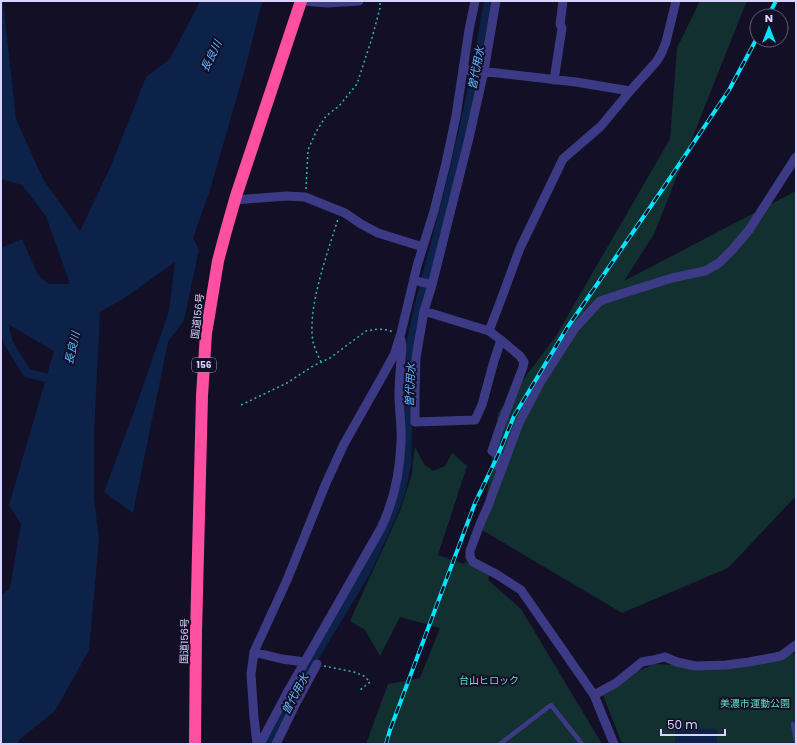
<svg xmlns="http://www.w3.org/2000/svg" width="797" height="745" viewBox="0 0 797 745" font-family="Poppins,'Noto Sans JP',sans-serif">
	<style>
		.green { fill: #12302f }
		.water { fill: #0c2248 }
		.lines { fill: none; stroke-linecap: round; stroke-linejoin: round }
		.canal { stroke: #0c2248; stroke-width: 9 }
		.path { stroke: #2fb8b0; stroke-width: 1.5; stroke-dasharray: 2 3; stroke-linecap: butt }
		.lane { stroke: #3d3a85; stroke-width: 4.5 }
		.street { stroke: #3d3a85; stroke-width: 9 }
		.highway { stroke: #ff4fa3; stroke-width: 12 }
		.rail-casing { stroke: #00e5ff; stroke-width: 4 }
		.rail { stroke: #130f26; stroke-width: 2.5; stroke-dasharray: 8; stroke-linecap: butt }
		.labels { text-anchor: middle; stroke-width: 4; stroke-linejoin: round; paint-order: stroke }
		.shield { fill: #130f26; stroke: #9e99be; stroke-width: 1 }
		.shield-label { font-size: 9px; font-weight: bold; fill: #d9d4ff }
		.street-label { font-size: 10px; fill: #d9d4ff; stroke: #130f26 }
		.park-label { font-size: 10px; fill: #5fe0c0; stroke: #130f26 }
		.water-label { font-size: 11px; font-style: italic; fill: #62b6ff; stroke: #130f26 }
	</style>
	<rect width="100%" height="100%" fill="#130f26"/>
	<path class="green" d="M700 1H747L742 13 654 234 624 281 796 191V496L728 568 622 613 482 530 498 413 556 336 670 139 677 48Z
		M415 447 424 464 433 471 445 466 452 453 467 466 438 555 464 564 466 561 473 567 490 573 488 580 521 609 602 744H366L388 684 420 678 440 628 400 617 380 656 365 630 350 621 400 511 412 474 413 460Z
		M796 653V744H622L600 687 655 664 695 666 732 665Z"/>
	<path class="water" d="M1 1H3L16 119 43 179 80 231 110 168 146 77 170 59 200 1H263L260 10 245 69 210 190 193 238 199 250 184 320 168 342 133 513 104 492 135 409 169 311 175 262 123 299 100 312 94 434V498L99 540 89 650 55 711 19 740 18 744H1V596L10 588 21 524 9 505 54 351 1 320V248L22 239 38 275 49 284H70L46 216 22 185 1 179Z
		M675 728 717 729V744H675Z"/>
	<g class="lines">
		<path class="canal" d="M4 324 8 342 27 373 58 381
			M269 744 274 732 315 656 366 572 393 513 401 491 407 462 408 399 411 343 418 310 453 175 470 100 489 1"/>
		<path class="path" d="M306 189 308 150 316 132 326 116 339 106 357 84 372 38 380 8V1
			M321 362C318 356 315 349 313 342 311 330 312 318 314 305 319 276 329 248 338 219
			M241 405 287 383 313 366 330 358 366 331 378 329 388 330 393 332
			M324 666 354 672 364 676 370 682 359 691"/>
		<path class="lane" d="M793 724 796 740
			M500 744 551 705 582 744"/>
		<path class="street" d="M304 1 327 3 359 1
			M463 69 576 82 630 91
			M554 80 562 28 560 24 563 1
			M235 200 286 196 305 197 345 213 361 224 378 233 423 247
			M414 280 432 285
			M424 311 489 331 501 340 494 361 482 405 475 420 415 422V391L416 358 424 311 432 285 469 138 484 71 496 1
			M489 331 499 305 520 248 563 159 601 126 630 91 657 61 662 52 666 42 676 1
			M499 468C500 458 501 456 492 451L499 430 523 367 524 362 520 356 501 340
			M254 652 282 659 305 662
			M594 695 616 683 642 662 653 660 665 657 677 662 695 666 726 665 749 662 781 656 796 645
			M257 744 254 718 251 674 254 652 287 580 326 483 344 444 383 375 394 355 401 333 417 266 434 211 446 163 456 116 469 30 475 1
			M260 744 287 693 381 528C394 501 400 471 401 442 402 426 399 411 399 395 399 379 401 362 402 346L401 340
			M276 744 296 703 317 664
			M614 744 594 695 521 590 496 574 473 562 470 557V551L480 524 488 506 519 423 541 381 575 328 600 301 624 293 672 278 705 271 719 263 733 249 749 230 796 157"/>
		<path class="highway" d="M195 744 196 633 202 396 206 333 209 316 218 261 226 231 236 196 301 1"/>
		<g class="rail-casing">
			<path id="rail" d="M768 16 776 1
				M386 744 390 730 475 503 498 455 514 416 567 328 664 187 729 90 757 38"/>
		</g>
		<use href="#rail" class="rail"/>
	</g>
	<g class="labels">
		<rect class="shield" x="192" y="358" width="24" height="14" rx="3"/>
		<g class="shield-label">
			<text x="204" y="368">156</text>
		</g>
		<g class="street-label">
			<text transform="translate(197 316) rotate(-83)" y="4">国道156号</text>
			<text transform="translate(184 641) rotate(-89)" y="4">国道156号</text>
		</g>
		<g class="park-label">
			<text x="489" y="684">台山ヒロック</text>
			<text x="755" y="707">美濃市運動公園</text>
		</g>
		<g class="water-label">
			<text transform="translate(211 56) rotate(-64)" y="4">長良川</text>
			<text transform="translate(476 68) rotate(-79)" y="4">曽代用水</text>
			<text transform="translate(72 348) rotate(-77)" y="4">長良川</text>
			<text transform="translate(410 385) rotate(-88)" y="4">曽代用水</text>
			<text transform="translate(295 694) rotate(-62)" y="4">曽代用水</text>
		</g>
	</g>
	<rect width="797" height="745" fill="none" stroke="#d9d4ff" stroke-width="4"/>
	<g transform="translate(769 28)"><circle r="19" fill="#130f26" stroke="#625e7d"/>
	<path d="M0-3L7 15L0 10L-7 15Z" fill="#00e5ff"/>
	<text y="-6" font-size="11" font-weight="bold" text-anchor="middle" fill="#d9d4ff">N</text>
	</g>
	<path d="M661 729v6h64v-6" fill="none" stroke="#d9d4ff" stroke-width="2"/>
	<text x="667" y="729" font-size="12" fill="#d9d4ff" stroke="#130f26" stroke-width="3" paint-order="stroke">50 m</text>
</svg>
